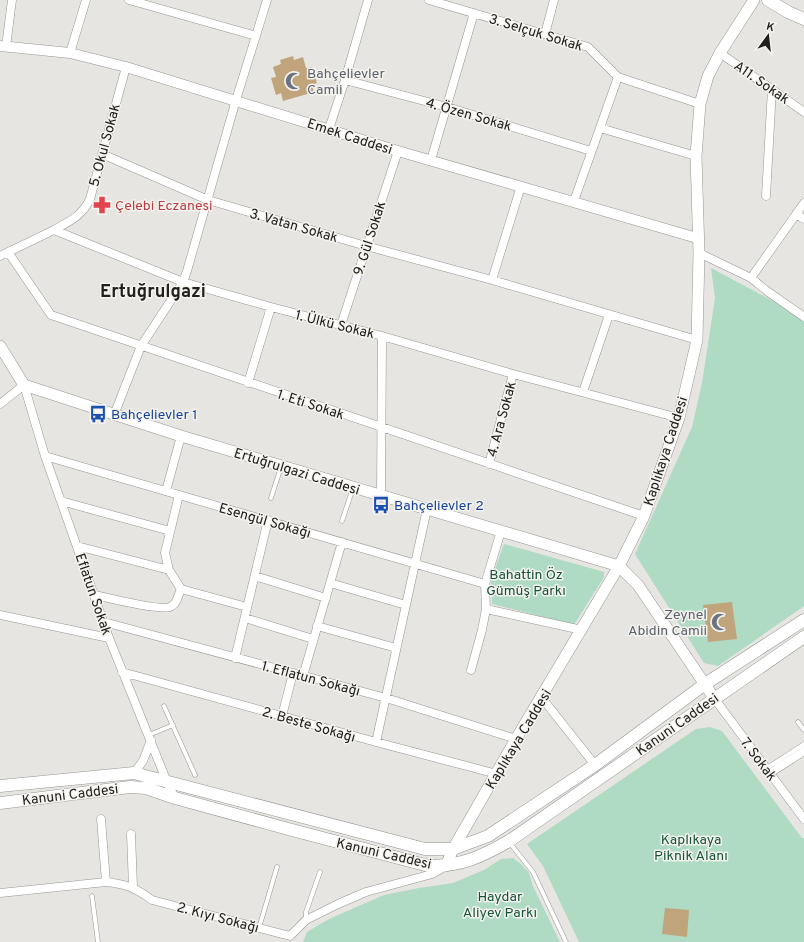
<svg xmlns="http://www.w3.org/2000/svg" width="804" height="942" viewBox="0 0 804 942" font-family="Overpass,sans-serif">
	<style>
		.green { fill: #afdac4 }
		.building { fill: #c0a47c }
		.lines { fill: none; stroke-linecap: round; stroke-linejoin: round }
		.service-casing { stroke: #969591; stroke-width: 5 }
		.minor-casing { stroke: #969591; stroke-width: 9 }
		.tertiary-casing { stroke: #969591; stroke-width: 11 }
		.secondary-casing { stroke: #969591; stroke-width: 12 }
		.primary-casing { stroke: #969591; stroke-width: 13 }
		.service { stroke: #fff; stroke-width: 4 }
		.minor { stroke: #fff; stroke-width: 8 }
		.tertiary { stroke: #fff; stroke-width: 10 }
		.secondary { stroke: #fff; stroke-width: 11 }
		.primary { stroke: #fff; stroke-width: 12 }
		.labels { text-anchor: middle; stroke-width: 3; stroke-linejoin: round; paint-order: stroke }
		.street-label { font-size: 14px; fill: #21201e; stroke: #f4f3ee }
		.worship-label { font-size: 14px; fill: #5b616d; stroke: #f4f3ee; text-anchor: start }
		.health-label { font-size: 14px; fill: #be3a42; stroke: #f4f3ee; text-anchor: start }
		.transit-label { font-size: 14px; fill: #164399; stroke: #f4f3ee; text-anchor: start }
		.park-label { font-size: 14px; fill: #15523a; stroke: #f4f3ee }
		.district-label { font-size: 18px; font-weight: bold; fill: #21201e; stroke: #f4f3ee }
	</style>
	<rect width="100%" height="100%" fill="#e7e5e1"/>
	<path class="green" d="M711 268 775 302 804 322V606L718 666 704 663 635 554 692 427 702 383 715 298Z
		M504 544 604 572V577L574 625 492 604 491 580Z
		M710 727 722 731 802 838H804V942H579L543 866 527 844 696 729Z
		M513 858 521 864 529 873 532 884 560 942H303L307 932 329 919 384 895 419 888 453 883 484 870 501 859Z"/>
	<path class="building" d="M293 56 294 60 303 57 306 68 312 67 317 83 312 85 314 92 283 101 281 93 276 95 271 78 276 77 273 67 281 64 280 60Z
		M732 602 737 639 708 642 703 605Z
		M665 908 689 910 687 937 662 934Z"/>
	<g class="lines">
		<g class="service-casing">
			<path id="service" d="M271 498 281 467
				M342 521 353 488
				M164 706 195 775
				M798 722 804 730
				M149 735 173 725
				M767 768 804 744
				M509 842 533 872 566 942
				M92 896 98 942
				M306 920V912L320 872
				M259 928 277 867"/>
		</g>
		<g class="minor-casing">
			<path id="minor" d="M129 0 256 36
				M429 0 588 47 618 77 700 104
				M545 34 554 0
				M6 47 12 0
				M70 53 86 0
				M720 53 804 112
				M345 80 447 107 591 151
				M600 128 696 156
				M329 129 345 80 368 0
				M102 154 208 200 366 246 492 280 697 340
				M431 160 474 13
				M766 196 772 89
				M574 201 618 77
				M796 214 804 219
				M54 230C70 221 82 216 90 199L126 67
				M8 252 51 315 644 516
				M699 253 751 278 804 203
				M0 256 54 230 183 282 271 307 382 336 513 374 679 418
				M751 278 767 291 804 317
				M492 280 521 186
				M341 325 398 151
				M248 383 271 307
				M583 392 609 315
				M0 404 24 385 45 456 109 638 167 782 175 798
				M114 415 141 346 183 282 187 271 236 100 267 0
				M45 456 485 584
				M489 464 513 374
				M166 491 181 436
				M179 495 165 553 169 570 181 589 247 607
				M381 496 382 336
				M61 501 170 531
				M77 546 169 570
				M255 576 326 598
				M330 583 406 605
				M95 595C108 598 160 611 170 607 177 605 178 595 181 589
				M486 609 582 630
				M0 615 109 638
				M245 618 313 639
				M104 622 386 698 516 739
				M317 626 396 648
				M235 658 268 520
				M471 670 482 630 486 609 485 584 501 531
				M122 672 376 742 497 774
				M303 676 342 542
				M542 698 595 765
				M714 698 804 819
				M282 716 293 673
				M376 742 427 509
				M134 773 143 761 151 740
				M770 773 804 751
				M101 819 106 882
				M131 834 133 887
				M0 893 106 882C126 884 136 888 152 900L290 936 306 920 338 904 366 892 432 874 446 866"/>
		</g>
		<g class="tertiary-casing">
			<path id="tertiary" d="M0 46 70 53 126 67 398 151 697 238"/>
		</g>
		<g class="secondary-casing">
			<path id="secondary" d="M0 346 24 385 181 436 619 566 638 585 714 698
				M446 866 453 849 516 739 619 566 644 516 679 418 697 340 699 253 696 156 700 104 708 76 720 53 754 0"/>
		</g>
		<g class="primary-casing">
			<path id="primary" d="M768 0 788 12 804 19
				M0 786 134 773 425 849H453L488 836 595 765 705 684 804 620
				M0 803 130 787 146 788 175 798 292 830 429 866C462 866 481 857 509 841L804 637"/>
		</g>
		<use href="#service" class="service"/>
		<use href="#minor" class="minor"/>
		<use href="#tertiary" class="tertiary"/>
		<use href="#secondary" class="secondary"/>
		<use href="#primary" class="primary"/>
	</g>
	<defs>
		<g id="mosque-bare" transform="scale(1.38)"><path d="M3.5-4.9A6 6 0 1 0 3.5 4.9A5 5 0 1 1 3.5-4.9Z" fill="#6b7280" stroke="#f4f3ee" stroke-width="2.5" paint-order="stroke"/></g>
		<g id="pharmacy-bare" transform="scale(1.38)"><path d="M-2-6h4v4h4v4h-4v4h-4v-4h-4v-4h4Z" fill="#e0444e" stroke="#f4f3ee" stroke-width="2.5" paint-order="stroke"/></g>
		<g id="bus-bare" transform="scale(1.38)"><path d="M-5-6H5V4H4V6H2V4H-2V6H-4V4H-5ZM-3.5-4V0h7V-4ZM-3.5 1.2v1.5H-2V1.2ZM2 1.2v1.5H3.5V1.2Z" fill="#1a4fb4" stroke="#f4f3ee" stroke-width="2.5" paint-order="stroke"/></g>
	</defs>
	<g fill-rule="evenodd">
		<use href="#mosque-bare" x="294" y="81"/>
		<use href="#pharmacy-bare" x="102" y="205"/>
		<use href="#bus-bare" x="98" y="414"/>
		<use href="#bus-bare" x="381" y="505"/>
		<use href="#mosque-bare" x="720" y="622"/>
	</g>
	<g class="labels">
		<g class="street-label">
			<text transform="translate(536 32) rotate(17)" y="5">3. Selçuk Sokak</text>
			<text transform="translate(762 82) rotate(35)" y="5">A11. Sokak</text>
			<text transform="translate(469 114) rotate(16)" y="5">4. Özen Sokak</text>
			<text transform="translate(350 136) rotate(18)" y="5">Emek Caddesi</text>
			<text transform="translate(104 145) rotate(-75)" y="5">5. Okul Sokak</text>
			<text transform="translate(294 225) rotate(16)" y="5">3. Vatan Sokak</text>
			<text transform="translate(369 238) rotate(-72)" y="5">9. Gül Sokak</text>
			<text transform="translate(335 324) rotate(14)" y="5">1. Ülkü Sokak</text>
			<text transform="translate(311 404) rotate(18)" y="5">1. Eti Sokak</text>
			<text transform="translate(501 419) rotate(-75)" y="5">4. Ara Sokak</text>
			<text transform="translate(665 451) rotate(-72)" y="5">Kaplıkaya Caddesi</text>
			<text transform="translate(297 471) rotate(17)" y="5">Ertuğrulgazi Caddesi</text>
			<text transform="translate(265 520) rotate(16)" y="5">Esengül Sokağı</text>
			<text transform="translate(94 594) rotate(71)" y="5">Eflatun Sokak</text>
			<text transform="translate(311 678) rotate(15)" y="5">1. Eflatun Sokağı</text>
			<text transform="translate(309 724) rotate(16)" y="5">2. Beste Sokağı</text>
			<text transform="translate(677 724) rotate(-35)" y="5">Kanuni Caddesi</text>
			<text transform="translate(518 739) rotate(-59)" y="5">Kaplıkaya Caddesi</text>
			<text transform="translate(759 759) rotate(53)" y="5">7. Sokak</text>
			<text transform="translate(70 794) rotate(-7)" y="5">Kanuni Caddesi</text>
			<text transform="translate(384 853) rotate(13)" y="5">Kanuni Caddesi</text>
			<text transform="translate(218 917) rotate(15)" y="5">2. Kıyı Sokağı</text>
		</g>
		<g class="worship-label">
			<text x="307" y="78">Bahçelievler<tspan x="307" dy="16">Camii</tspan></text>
			<text x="707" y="619" text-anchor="end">Zeynel<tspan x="707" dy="16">Abidin Camii</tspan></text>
		</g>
		<g class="health-label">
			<text x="115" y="210">Çelebi Eczanesi</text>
		</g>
		<g class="transit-label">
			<text x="111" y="419">Bahçelievler 1</text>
			<text x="394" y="510">Bahçelievler 2</text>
		</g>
		<g class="park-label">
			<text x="526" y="579">Bahattin Öz<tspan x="526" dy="16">Gümüş Parkı</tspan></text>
			<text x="691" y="844">Kaplıkaya<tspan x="691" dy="16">Piknik Alanı</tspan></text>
			<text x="500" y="901">Haydar<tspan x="500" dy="16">Aliyev Parkı</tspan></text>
		</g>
		<g class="district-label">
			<text x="153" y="297">Ertuğrulgazi</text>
		</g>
	</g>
	<g transform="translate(768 36) rotate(15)" stroke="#f4f3ee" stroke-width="3" paint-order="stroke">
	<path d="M0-3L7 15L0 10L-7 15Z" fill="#21201e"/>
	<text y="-6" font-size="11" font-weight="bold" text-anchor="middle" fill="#21201e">K</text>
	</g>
</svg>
